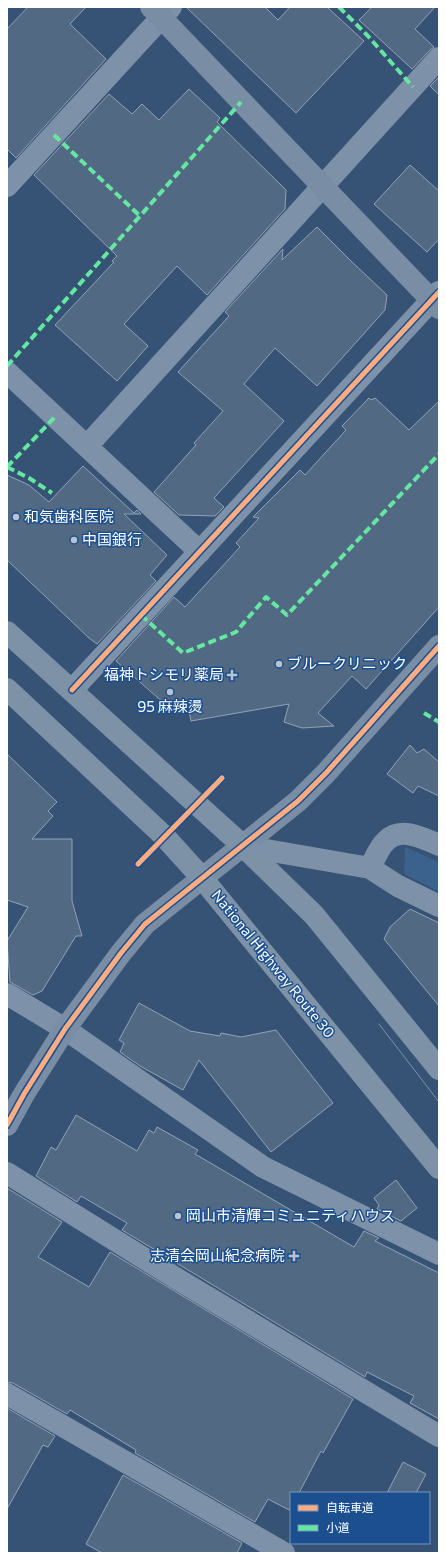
<svg xmlns="http://www.w3.org/2000/svg" width="446" height="1560" viewBox="0 0 446 1560" font-family="Commissioner,'Noto Sans JP',sans-serif">
	<style>
		.water { fill: #3b618d }
		.building { fill: #526984; stroke: #92a2b6 }
		.lines { fill: none; stroke-linecap: round; stroke-linejoin: round }
		.street { stroke: #7d92a8; stroke-width: 22 }
		.secondary { stroke: #798da4; stroke-width: 22 }
		.highway { stroke: #7e92a7; stroke-width: 22 }
		.tram { stroke: #7e92a7; stroke-width: 1 }
		.quiet { stroke: #66e7a1; stroke-width: 4; stroke-dasharray: 8 4; stroke-linecap: butt }
		.cycleway-casing { stroke: #1b4f8f; stroke-width: 8 }
		.cycleway { stroke: #ffac80; stroke-width: 5 }
		.poi-dot { fill: #b9c2ce; stroke: #1b4f8f; stroke-width: 1.5 }
		.labels { text-anchor: middle; stroke-width: 3; stroke-linejoin: round; paint-order: stroke }
		.poi-label { font-size: 15px; fill: #fff; stroke: #1b4f8f; text-anchor: start }
		.street-label { font-size: 15px; fill: #fff; stroke: #1b4f8f }
	</style>
	<rect width="100%" height="100%" fill="#365274"/>
	<path class="water" d="M405 847 439 862V892L404 874Z"/>
	<path class="building" d="M28 7H86L70 24 106 59 16 158 7 149V29Z
		M186 7H265L278 20 290 7H327L364 41 296 113Z
		M372 7H435L415 29 434 47 430 50 412 69 359 20Z
		M439 77V95L430 86Z
		M189 89 220 118 217 122 286 190 285 209 207 295 177 266 124 324 148 346 117 381 55 325 114 262 112 261 117 256 34 175 109 94 132 114 142 104 159 120Z
		M410 165 439 191V239L427 252 374 204Z
		M317 227 352 262 387 295 385 310 317 386 275 348 244 384 284 421 214 498 224 507 215 516 179 515 154 492 196 445 194 443 223 411 178 372 229 316 225 312 283 249 282 260Z
		M369 398 371 400 375 398 409 430 439 401V607L366 689 352 676 318 713 334 726 302 728 284 722 289 704 191 721 188 706 174 712 116 661 174 597 185 607 240 547 236 543 259 518 253 517 300 470 305 475 346 430 342 426Z
		M83 466 134 513 137 510 141 514H124L167 555 150 575 156 581 97 644 89 638 7 560V475L29 485 49 502Z
		M410 745 417 753 424 749 439 762V796L418 786 413 793 387 774Z
		M7 754 57 802 48 811 53 816 32 839H72V901L82 936H76L42 991 33 995 10 982 7 941 28 907 7 900Z
		M410 909 439 923V1006L384 939 390 927Z
		M139 1003 190 1031 220 1036 221 1033 241 1037 276 1030 333 1103 271 1152 199 1060 183 1090 140 1066 120 1052 124 1043 119 1040Z
		M76 1115 137 1151 149 1130 154 1133 157 1127 198 1150 195 1154 354 1247 364 1231 379 1238 375 1241 439 1273V1419L410 1403 414 1396 367 1372 365 1377 122 1230 127 1223 81 1196 77 1202 36 1176 51 1147 56 1150Z
		M396 1180 417 1208 401 1221 377 1209 379 1205 374 1198Z
		M7 1188 62 1222 38 1257 89 1287 110 1252 353 1399 323 1453 321 1451 299 1493H291V1507L289 1510 268 1499 255 1522 135 1453 136 1450 70 1410 67 1414 13 1383 7 1382Z
		M7 1408 55 1436 48 1447 43 1445 7 1509Z
		M403 1462 426 1474 416 1493H387Z
		M123 1475 242 1543 237 1553H102L86 1544Z"/>
	<g class="lines">
		<path class="street" d="M7 186 171 7
			M7 372 200 552
			M87 446 439 58
			M72 690 439 292
			M243 846 370 868C374 860 379 847 386 841 401 826 423 838 439 845
			M370 868 398 886 439 906
			M7 994 65 1029 263 1167 439 1254
			M7 1173 179 1280 439 1436
			M7 1394 284 1553"/>
		<path class="secondary" d="M151 7 439 308
			M7 1125 24 1094 65 1029 121 953 145 924 298 801 326 773 439 646"/>
		<path class="highway" d="M7 632 243 846 314 915 439 1069
			M7 689 164 836 202 878 439 1168"/>
		<path class="tram" d="M379 1024 439 1102"/>
		<path class="quiet" d="M339 7 367 35 413 87
			M54 135 140 216
			M7 366 241 102
			M7 467 55 417
			M7 467 29 478 52 493
			M141 615 183 653 236 632 266 597 287 615 439 454
			M424 713 439 722"/>
		<g class="cycleway-casing">
			<path id="cycleway" d="M72 690 439 292
				M138 864 222 778
				M7 1125 24 1094 65 1029 121 953 145 924 298 801 326 773 439 646"/>
		</g>
		<use href="#cycleway" class="cycleway"/>
	</g>
	<g class="poi-dot">
		<circle cx="16" cy="517" r="4"/>
		<circle cx="74" cy="540" r="4"/>
		<circle cx="279" cy="664" r="4"/>
		<path d="M230 669h4v4h4v4h-4v4h-4v-4h-4v-4h4z"/>
		<circle cx="170" cy="692" r="4"/>
		<circle cx="178" cy="1216" r="4"/>
		<path d="M292 1250h4v4h4v4h-4v4h-4v-4h-4v-4h4z"/>
	</g>
	<g class="labels">
		<g class="poi-label">
			<text x="24" y="522">和気歯科医院</text>
			<text x="82" y="545">中国銀行</text>
			<text x="287" y="669">ブルークリニック</text>
			<text x="224" y="680" text-anchor="end">福神トシモリ薬局</text>
			<text x="170" y="712" text-anchor="middle">95 麻辣燙</text>
			<text x="186" y="1221">岡山市清輝コミュニティハウス</text>
			<text x="285" y="1261" text-anchor="end">志清会岡山紀念病院</text>
		</g>
		<g class="street-label">
			<text transform="translate(273 964) rotate(51)" y="5">National Highway Route 30</text>
		</g>
	</g>
	<rect width="446" height="1560" fill="none" stroke="#ffffff" stroke-width="16"/>
	<rect x="290" y="1492" width="140" height="52" fill="#1b4f8f" stroke="#7695bc"/>
	<rect x="298" y="1505" width="20" height="6" fill="#ffac80" stroke="#7695bc"/>
	<text x="326" y="1512" font-size="12" fill="#ffffff">自転車道</text>
	<rect x="298" y="1525" width="20" height="6" fill="#66e7a1" stroke="#7695bc"/>
	<text x="326" y="1532" font-size="12" fill="#ffffff">小道</text>
</svg>
